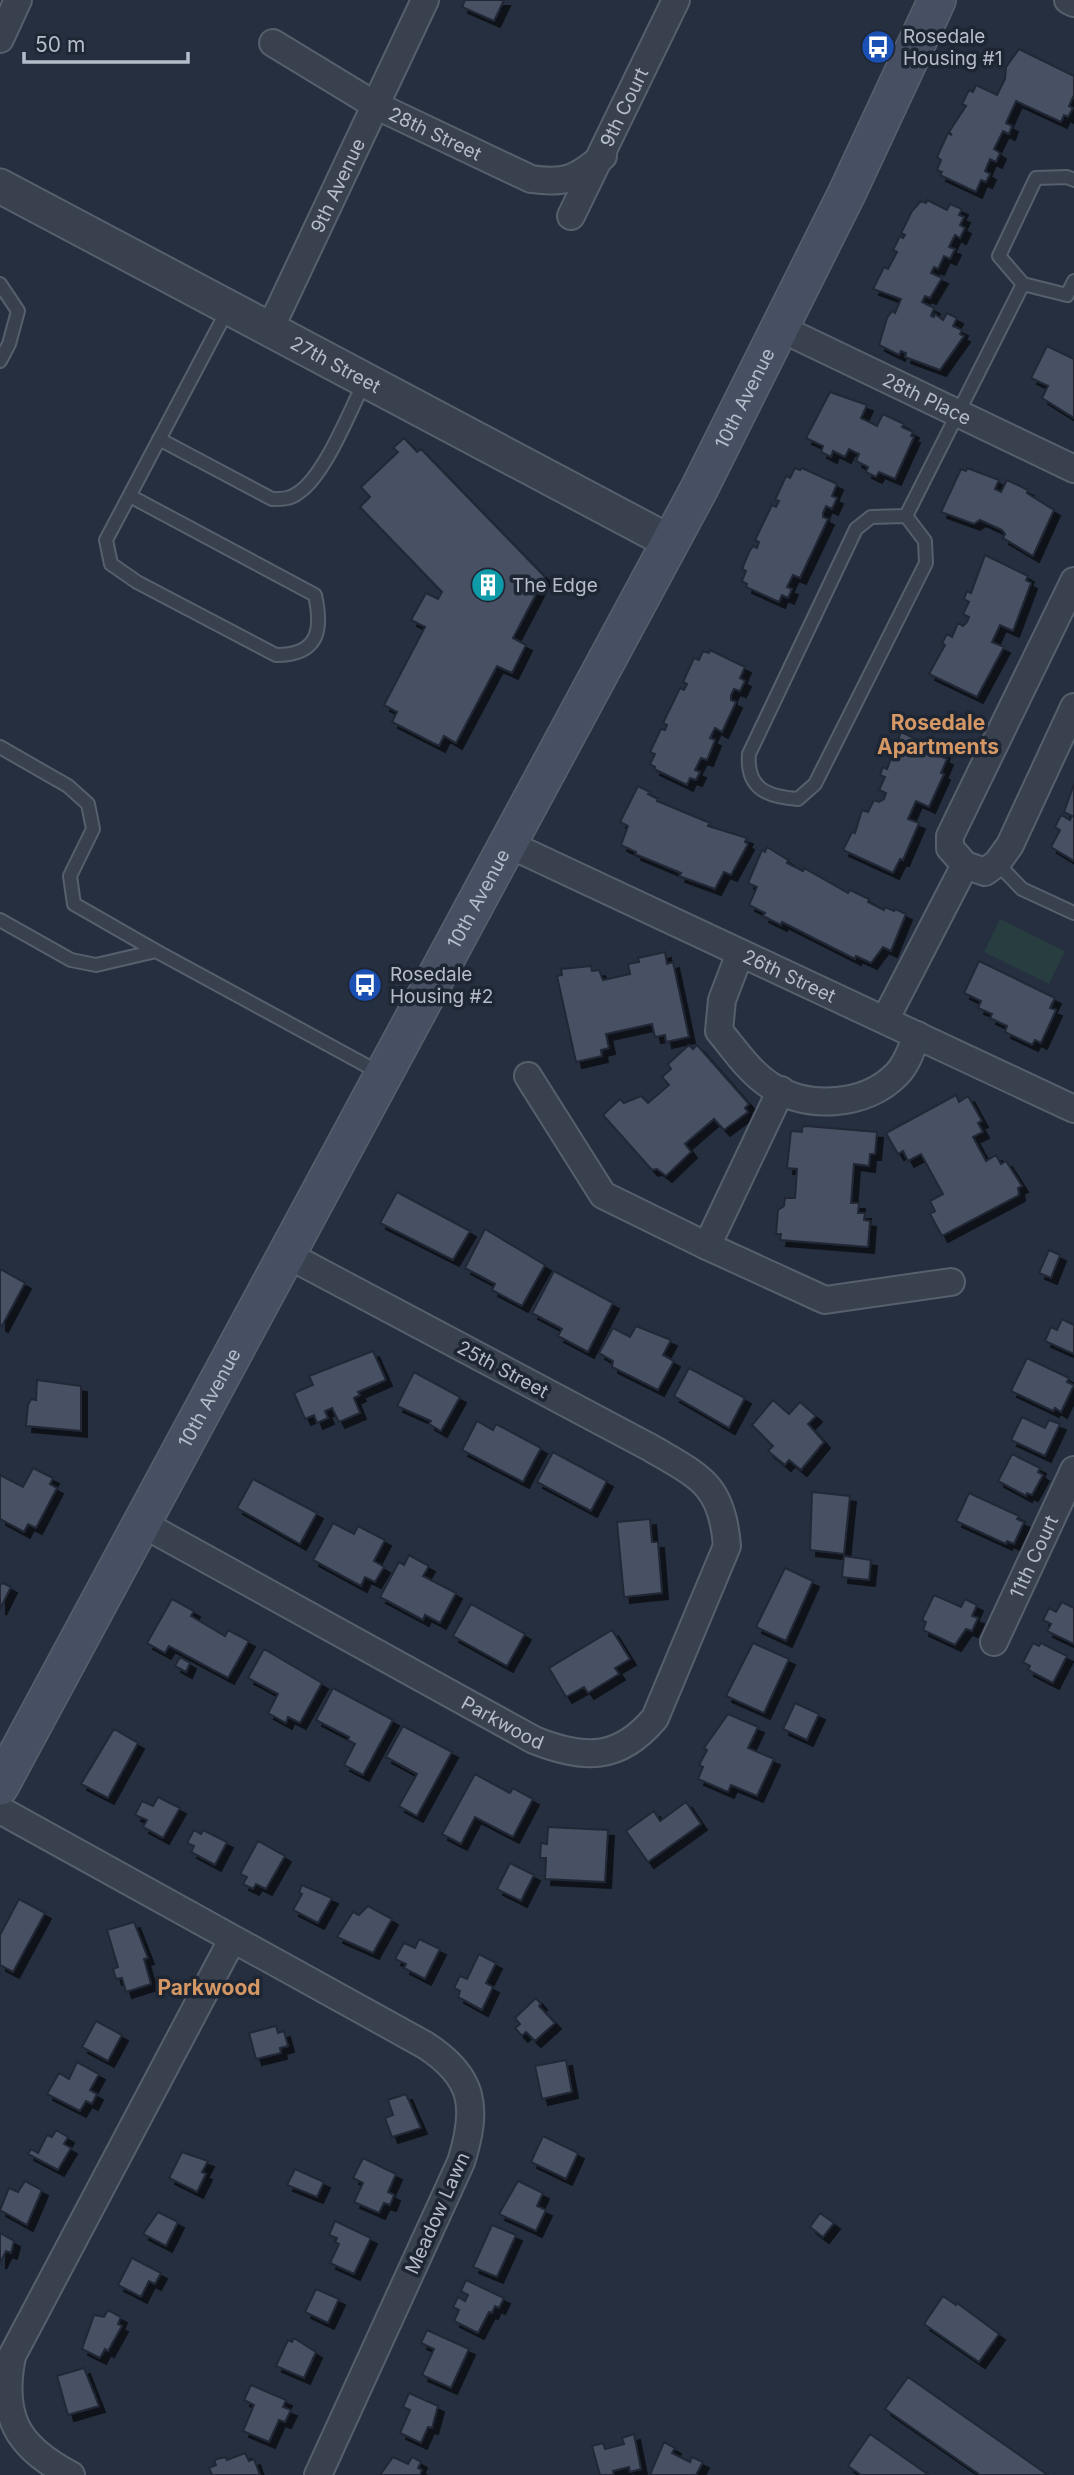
<svg xmlns="http://www.w3.org/2000/svg" width="1074" height="2475" viewBox="0 0 1074 2475" font-family="Inter,sans-serif">
	<style>
		.green { fill: #273d40 }
		.building { fill: #465163; stroke: #202836; stroke-width: 2; filter: url(#shadow) }
		.lines { fill: none; stroke-linecap: round; stroke-linejoin: round }
		.service-casing { stroke: #575f6d; stroke-width: 16 }
		.minor-casing { stroke: #575f6d; stroke-width: 30 }
		.tertiary-casing { stroke: #575f6d; stroke-width: 37 }
		.secondary-casing { stroke: #575f6d; stroke-width: 40 }
		.service { stroke: #39414f; stroke-width: 12 }
		.minor { stroke: #39414f; stroke-width: 26 }
		.tertiary { stroke: #39414f; stroke-width: 33 }
		.secondary { stroke: #475062; stroke-width: 37 }
		.labels { text-anchor: middle; stroke-width: 7; stroke-linejoin: round; paint-order: stroke }
		.poi-label { font-size: 19px; fill: #b5bcca; stroke: #1e2634; text-anchor: start }
		.street-label { font-size: 19px; fill: #b5bcca; stroke: #1e2634 }
		.neighbourhood-label { font-size: 21px; font-weight: bold; fill: #d59864; stroke: #1e2634 }
	</style>
	<defs>
		<filter id="shadow"><feDropShadow dx="6" dy="6" stdDeviation="0" flood-color="#0009"/></filter>
	</defs>
	<rect width="100%" height="100%" fill="#252f3f"/>
	<path class="green" d="M1000 919 1065 951 1049 984 984 952Z"/>
	<path class="building" d="M465 0H504L494 21 462 7Z
		M1019 49 1074 76V95L1069 106 1073 108 1068 117 1064 115 1061 122 1016 101 1006 123 1012 126 1009 134 1003 131 994 149 1000 153 996 162 990 159 985 171 990 174 986 182 981 180 976 192 940 175 942 172 937 170 941 160 937 157 948 133 952 135 949 132 966 106 962 104 969 90 973 92 976 85 997 95 1005 79 1006 67Z
		M927 200 947 210 950 204 962 209 959 215 964 217 960 225 965 228 960 238 955 235 949 247 955 249 950 259 944 256 938 269 934 267 931 273 942 278 930 298 925 296 922 302 934 308 931 316 934 317 935 314 943 320 947 313 957 318 953 326 962 330 960 334 964 336 940 370 905 357 906 353 901 351 899 355 879 345 887 318 892 311 895 313 901 299 873 289 884 267 888 269 897 252 893 250 900 236 903 238 905 235 901 233 912 211 921 201 926 203Z
		M1047 346 1074 359V418L1042 398 1048 386 1031 378Z
		M830 392 867 405 861 418 877 426 883 414 904 424 902 427 913 432 911 436 914 437 895 479 879 472 876 477 866 472 868 467 856 461 859 454 849 449 845 457 833 451 831 457 821 452 823 446 806 438Z
		M404 438 417 452 421 449 545 577 513 638 526 645 512 673 497 666 456 743 444 736 439 746 392 722 397 712 384 705 425 627 411 620 426 593 438 599 442 592 360 507 370 497 361 487 398 452 393 448Z
		M795 468 800 470 802 468 837 484 832 496 837 498 832 509 826 506 823 513V517L828 519 800 578 793 575 787 587 792 589 788 598 782 595 779 602 746 587 747 584 742 581 746 571 742 569 749 552 753 546 757 548 759 542 755 540 772 505 776 507 779 501 775 500 786 476 790 478Z
		M967 468 999 480 995 489 1001 492 1007 480 1028 490 1027 493 1054 510 1033 556 1003 538 1005 534 1002 530 980 520 974 524 941 512 961 469 966 471Z
		M985 555 1028 576 1026 580 1031 583 1013 631 1000 625 992 642 1004 647 977 697 929 674 945 645 942 643 947 634 952 637 958 623 963 626 967 622 969 617 963 614 969 602 964 599 967 591 971 593Z
		M710 650 745 667 740 678 745 681 740 691 734 689 731 695V700L736 702 722 732 715 728 710 738 715 740 707 760 701 758 695 770 700 772 696 780 690 778 687 785 654 769 655 767 650 764 655 754 650 752 661 729 665 730 667 725 663 723 680 688 684 690 687 684 683 682 694 658 699 660 703 651 709 653Z
		M901 732 944 752 942 757 947 759 941 773 944 774 929 807 916 801 908 819 919 823 903 860 900 859 893 873 843 850 852 832 855 833 862 810 868 812 874 800 879 802 884 799 886 793 879 790 885 777 880 775 883 767 887 769Z
		M1074 784V861L1051 847 1060 830 1055 827 1061 815 1070 820 1072 816 1064 812Z
		M638 786 650 792 648 794 658 799 657 801 710 823 708 826 747 838 745 842 748 844 731 875 724 872 715 889 679 876 681 873 635 854 636 852 621 845 628 826 620 822Z
		M767 847 788 860 787 863 803 871 804 868 848 893 850 890 869 899 868 902 884 910 885 907 894 911 895 909 906 914 891 951 883 947 871 963 856 956 855 959 782 922 781 925 763 916 765 913 749 905 757 887 748 883 762 850 765 852Z
		M665 952 667 964 673 962 689 1037 666 1042 665 1035 655 1037 652 1024 606 1034 609 1048 601 1050 602 1056 576 1062 557 976 562 975 561 969 591 966 592 971 599 970 603 980 630 974 628 964 639 962 638 958Z
		M979 961 1055 998 1050 1008 1056 1010 1041 1043 1035 1040 1032 1045 1005 1032 1007 1026 990 1018 992 1014 978 1008 981 1001 964 993Z
		M689 1045 693 1049 697 1045 712 1062 749 1104 745 1108 748 1112 724 1130 714 1119 685 1144 691 1152 666 1176 657 1169 652 1170 603 1115 620 1099 624 1103 641 1096 648 1103 669 1085 662 1077 671 1069 668 1064Z
		M956 1095 959 1102 968 1096 982 1121 978 1123 983 1132 973 1137 986 1161 996 1155 1001 1164 1006 1161 1022 1186 1018 1188 1019 1195 942 1236 930 1214 935 1211 930 1201 943 1194 921 1154 908 1161 903 1151 898 1154 886 1133Z
		M806 1126 877 1132 875 1154H870L869 1166 854 1164 851 1203H859L858 1213H865L864 1220 870 1221 868 1247 780 1240 781 1234H776L778 1210 784 1206 785 1198H795L797 1169 787 1168 791 1131 802 1132V1127Z
		M397 1192 470 1231 453 1260 380 1223Z
		M485 1229 545 1265 522 1306 492 1290 495 1284 465 1268Z
		M1049 1250 1060 1255 1051 1278 1039 1273Z
		M0 1269 25 1283 2 1326 0 1325Z
		M554 1271 613 1303 588 1352 558 1336 562 1329 532 1313Z
		M1062 1319 1074 1325V1354L1045 1341 1051 1327 1057 1330Z
		M636 1326 671 1340 663 1355 674 1361 658 1390 612 1367 613 1361 599 1353 613 1328 630 1337Z
		M373 1351 386 1380 358 1392 360 1395 354 1398 360 1413 339 1422 332 1408 325 1411 328 1418 317 1423 314 1415 305 1419 294 1393 313 1385 309 1376Z
		M1027 1358 1069 1378 1067 1382 1074 1385 1061 1412 1055 1408 1053 1411 1011 1391Z
		M689 1368 745 1398 729 1428 674 1396Z
		M414 1372 460 1397 441 1431 429 1424 431 1421 397 1406Z
		M37 1380 81 1386V1431L26 1426 28 1405 31 1399 36 1400Z
		M773 1400 789 1414 800 1402 816 1416 808 1424 824 1442 801 1470 789 1460 785 1465 768 1451 773 1446 752 1425Z
		M1022 1417 1045 1428 1049 1420 1060 1424 1045 1456 1011 1440Z
		M477 1421 493 1430 496 1424 541 1448 523 1482 462 1450Z
		M553 1452 607 1481 591 1511 537 1482Z
		M1012 1454 1040 1468 1038 1472 1043 1475 1032 1495 1027 1493 1026 1496 998 1481Z
		M33 1468 53 1478 50 1484 57 1488 36 1528 28 1524 24 1532 0 1519V1475L23 1487Z
		M253 1479 317 1513 300 1544 237 1508Z
		M812 1492 850 1496 844 1554 810 1550Z
		M969 1493 1019 1516 1017 1519 1024 1522 1014 1544 1007 1541 1006 1544 956 1521Z
		M650 1519 652 1542H658L662 1593 624 1597 617 1522Z
		M333 1523 354 1534 358 1526 385 1540 374 1561 384 1567 375 1582 365 1577 361 1586 313 1560Z
		M409 1555 429 1566 423 1576 456 1593 440 1623 425 1615 423 1620 380 1597 399 1562 404 1565Z
		M844 1556 871 1560 869 1580 842 1577Z
		M785 1568 813 1581 786 1641 756 1627Z
		M3 1583 11 1587 0 1609V1585Z
		M934 1595 961 1607 965 1599 977 1605 972 1616 978 1618 972 1631 966 1629 955 1645 923 1630 926 1622 922 1620Z
		M172 1599 194 1611 191 1616 225 1636 228 1630 249 1641 228 1678 169 1646 165 1653 147 1643Z
		M1062 1602 1074 1608V1644L1047 1631 1051 1624 1043 1620 1049 1608 1056 1612Z
		M471 1604 525 1634 507 1666 453 1636Z
		M612 1630 630 1659 615 1668 619 1674 588 1693 584 1687 566 1697 549 1668Z
		M753 1643 789 1659 764 1713 726 1696Z
		M1033 1643 1039 1646 1041 1643 1067 1656 1053 1683 1028 1670 1030 1666 1023 1662Z
		M264 1649 322 1683 300 1723 288 1717 286 1723 268 1713 278 1694 248 1678Z
		M180 1657 190 1663 186 1672 175 1666Z
		M333 1688 393 1720 363 1775 344 1765 355 1744 348 1740 349 1737 316 1720Z
		M795 1703 819 1714 807 1740 783 1729Z
		M728 1714 758 1727 748 1748 774 1759 757 1796 731 1785 728 1792 698 1779 703 1767 699 1765 707 1750 704 1748Z
		M403 1726 452 1752 417 1816 399 1806 417 1774 386 1757Z
		M114 1729 138 1743 108 1798 81 1784Z
		M475 1774 510 1793 513 1788 533 1799 513 1837 475 1817 461 1844 442 1834Z
		M158 1797 180 1808 163 1838 143 1827 147 1820 135 1815 142 1801 153 1806Z
		M686 1802 701 1824 648 1862 626 1831 654 1811 660 1821Z
		M548 1827 608 1830 605 1882 545 1879 546 1858H540L541 1843 547 1844Z
		M194 1830 201 1834 203 1830 227 1842 215 1865 191 1852 194 1846 187 1843Z
		M258 1841 285 1856 266 1889 256 1884 253 1889 243 1884 247 1877 240 1874Z
		M510 1863 534 1875 521 1901 497 1889Z
		M302 1885 332 1898 318 1923 293 1910 302 1894 299 1892Z
		M19 1899 45 1913 13 1972 0 1965V1935Z
		M368 1906 392 1919 373 1953 337 1937 353 1912 359 1915Z
		M134 1922 148 1958 144 1959 151 1984 126 1992 122 1978 116 1979 113 1969 118 1967 107 1930Z
		M419 1939 440 1949 425 1979 404 1968 406 1964 395 1959 404 1943 415 1948Z
		M479 1954 496 1963 486 1983 493 1987 482 2010 458 1997 460 1991 454 1988 460 1976 467 1979Z
		M536 1998 541 2004 539 2006 555 2023 535 2041 526 2032 522 2036 515 2028 520 2024 515 2018Z
		M96 2021 122 2035 108 2061 82 2047Z
		M276 2026 278 2033 284 2031 288 2046 280 2048 281 2053 256 2059 249 2033Z
		M566 2060 572 2092 542 2099 535 2066Z
		M77 2062 99 2074 90 2090 97 2094 92 2104 86 2101 80 2111 47 2094 59 2073 69 2079Z
		M406 2094 421 2128 392 2137 385 2118 393 2115 388 2100Z
		M56 2130 68 2137 64 2144 71 2148 58 2170 28 2154 31 2149 38 2153 47 2135 52 2137Z
		M543 2136 578 2153 566 2179 531 2162Z
		M182 2152 208 2161 202 2172 206 2174 197 2192 169 2178Z
		M363 2158 396 2174 388 2192 394 2195 390 2205 384 2203 379 2213 354 2202 363 2183 353 2178Z
		M295 2169 324 2182 317 2197 287 2185Z
		M25 2181 42 2190 27 2225 0 2210 9 2188 18 2192Z
		M518 2181 543 2193 537 2206 546 2210 536 2231 499 2214Z
		M158 2212 178 2222 166 2246 143 2234Z
		M820 2213 834 2223 823 2237 810 2227Z
		M335 2221 371 2238 354 2274 330 2263 339 2244 335 2242 337 2238 329 2235Z
		M492 2225 516 2235 497 2277 473 2267Z
		M0 2233 14 2241 11 2253 6 2251 0 2263Z
		M132 2258 161 2273 155 2284 149 2281 141 2297 118 2285Z
		M466 2280 504 2298 499 2308 495 2306 492 2313 489 2312 478 2333 454 2321 459 2310 453 2307 458 2297 465 2301 468 2295 461 2291Z
		M316 2289 339 2299 328 2323 305 2312Z
		M943 2296 956 2305 957 2303 999 2334 979 2362 924 2324Z
		M108 2310 121 2317 118 2324 122 2326 108 2351 105 2349 100 2358 82 2349 94 2315 104 2317Z
		M427 2330 469 2349 451 2388 422 2375 434 2349 421 2343Z
		M294 2338 316 2352 304 2378 276 2366 288 2340 292 2342Z
		M84 2368 99 2406 68 2415 57 2376Z
		M908 2377 1048 2475H980L885 2409Z
		M251 2385 286 2400 283 2407 291 2410 285 2422 279 2420 269 2442 243 2431 254 2405 244 2400Z
		M409 2393 438 2406 432 2428 428 2427 421 2443 400 2433 410 2410 403 2407Z
		M634 2434 641 2469 630 2472 629 2467 613 2471 614 2475H600L592 2446 603 2443 605 2449 624 2444 622 2438Z
		M870 2434 929 2475H861L848 2466Z
		M664 2442 675 2448 672 2453 690 2462 692 2457 703 2462 696 2475H650Z
		M245 2453 249 2461 254 2459 260 2475H212L209 2468 216 2465 214 2460 225 2457 227 2460Z
		M393 2457 408 2464 412 2457 421 2462 418 2468 422 2470 420 2475H380Z"/>
	<g class="lines">
		<g class="service-casing">
			<path id="service" d="M1074 180 1067 177 1036 178 999 256 1023 284 1067 295 1074 281
				M0 284 18 311 9 344 0 361
				M159 439 272 499C283 499 290 499 298 493 325 476 350 410 365 381
				M130 496 315 595C323 631 318 655 276 655L137 582 111 564 106 540 228 309
				M906 516 925 541 926 563 815 784 798 799C768 797 746 789 749 754L856 529 871 517 906 516 1023 284
				M0 747 68 786 88 804 93 829 70 876 74 904 156 951 96 965 71 960 0 920
				M997 863 1022 889 1074 913
				M156 951 382 1074"/>
		</g>
		<g class="minor-casing">
			<g id="minor">
				<path d="M1068 0 1074 3"/>
				<path d="M0 39 18 0"/>
				<path id="s1" d="M273 43 375 105 531 179C565 184 577 179 603 156"/>
				<path id="s2" d="M571 216 676 0"/>
				<path id="s3" d="M780 328 1074 469"/>
				<path id="s4" d="M269 331 425 0"/>
				<path id="s5" d="M506 843 1074 1109"/>
				<path d="M965 865 985 872 997 863 1010 845 1074 707"/>
				<path d="M740 953 722 1000 719 1031C735 1050 750 1073 771 1086 809 1110 866 1106 897 1074 907 1064 912 1048 917 1035"/>
				<path d="M885 1020 965 865 950 848V836L1074 581"/>
				<path d="M528 1076 603 1195 707 1246 825 1300 951 1282"/>
				<path d="M707 1246 781 1090"/>
				<path id="s6" d="M143 1524 534 1740C584 1760 619 1761 655 1718L727 1546C722 1484 700 1477 651 1448L286 1254"/>
				<path id="s7" d="M994 1642 1074 1470"/>
				<path d="M0 1810 425 2045C475 2077 478 2108 461 2162L318 2475"/>
				<path d="M71 2475C17 2447 0 2417 12 2356L232 1940"/>
			</g>
		</g>
		<g class="tertiary-casing">
			<g id="tertiary">
				<path id="s8" d="M0 186 670 542"/>
			</g>
		</g>
		<g class="secondary-casing">
			<g id="secondary">
				<path id="s9" d="M0 1786 699 489 847 193 937 0"/>
			</g>
		</g>
		<use href="#service" class="service"/>
		<use href="#minor" class="minor"/>
		<use href="#tertiary" class="tertiary"/>
		<use href="#secondary" class="secondary"/>
	</g>
	<defs>
		<g id="bus-disc" transform="scale(1.75)"><circle r="9.5" fill="#1a4fb4" stroke="#1e2634"/><path d="M-5-6H5V4H4V6H2V4H-2V6H-4V4H-5ZM-3.5-4V0h7V-4ZM-3.5 1.2v1.5H-2V1.2ZM2 1.2v1.5H3.5V1.2Z" fill="#fff"/></g>
		<g id="building-disc" transform="scale(1.75)"><circle r="9.5" fill="#0f9aa8" stroke="#1e2634"/><path d="M-4-6H4V6H1V3H-1V6H-4ZM-2.5-4.3h1.7v1.8h-1.7ZM.8-4.3h1.7v1.8H.8ZM-2.5-1h1.7V.8h-1.7ZM.8-1h1.7V.8H.8Z" fill="#fff"/></g>
	</defs>
	<g fill-rule="evenodd">
		<use href="#bus-disc" x="878" y="47"/>
		<use href="#building-disc" x="488" y="585"/>
		<use href="#bus-disc" x="365" y="985"/>
	</g>
	<g class="labels">
		<g class="poi-label">
			<text x="903" y="43">Rosedale<tspan x="903" dy="22">Housing #1</tspan></text>
			<text x="512" y="592">The Edge</text>
			<text x="390" y="981">Rosedale<tspan x="390" dy="22">Housing #2</tspan></text>
		</g>
		<g class="street-label">
			<text dy="7" stroke="none"><textPath href="#s2" startOffset="121">9th Court</textPath></text>
			<text dy="7" stroke="none"><textPath href="#s1" startOffset="186">28th Street</textPath></text>
			<text dy="7" stroke="none"><textPath href="#s4" startOffset="161">9th Avenue</textPath></text>
			<text dy="7" stroke="none"><textPath href="#s8" startOffset="380">27th Street</textPath></text>
			<text dy="7" stroke="none"><textPath href="#s9" startOffset="1575">10th Avenue</textPath></text>
			<text dy="7" stroke="none"><textPath href="#s3" startOffset="163">28th Place</textPath></text>
			<text dy="7" stroke="none"><textPath href="#s9" startOffset="1008">10th Avenue</textPath></text>
			<text dy="7" stroke="none"><textPath href="#s5" startOffset="313">26th Street</textPath></text>
			<text transform="translate(503 1369) rotate(28)" y="7">25th Street</text>
			<text dy="7" stroke="none"><textPath href="#s9" startOffset="441">10th Avenue</textPath></text>
			<text dy="7" stroke="none"><textPath href="#s7" startOffset="94">11th Court</textPath></text>
			<text dy="7" stroke="none"><textPath href="#s6" startOffset="411">Parkwood</textPath></text>
			<text transform="translate(437 2213) rotate(-66)" y="7">Meadow Lawn</text>
		</g>
		<g class="neighbourhood-label">
			<text x="938" y="730">Rosedale<tspan x="938" dy="24">Apartments</tspan></text>
			<text x="209" y="1995">Parkwood</text>
		</g>
	</g>
	<path d="M24 52v10h164v-10" fill="none" stroke="#b5bcca" stroke-width="3.5"/>
	<text x="35" y="52" font-size="21" fill="#b5bcca" stroke="#1e2634" stroke-width="5" paint-order="stroke">50 m</text>
</svg>
